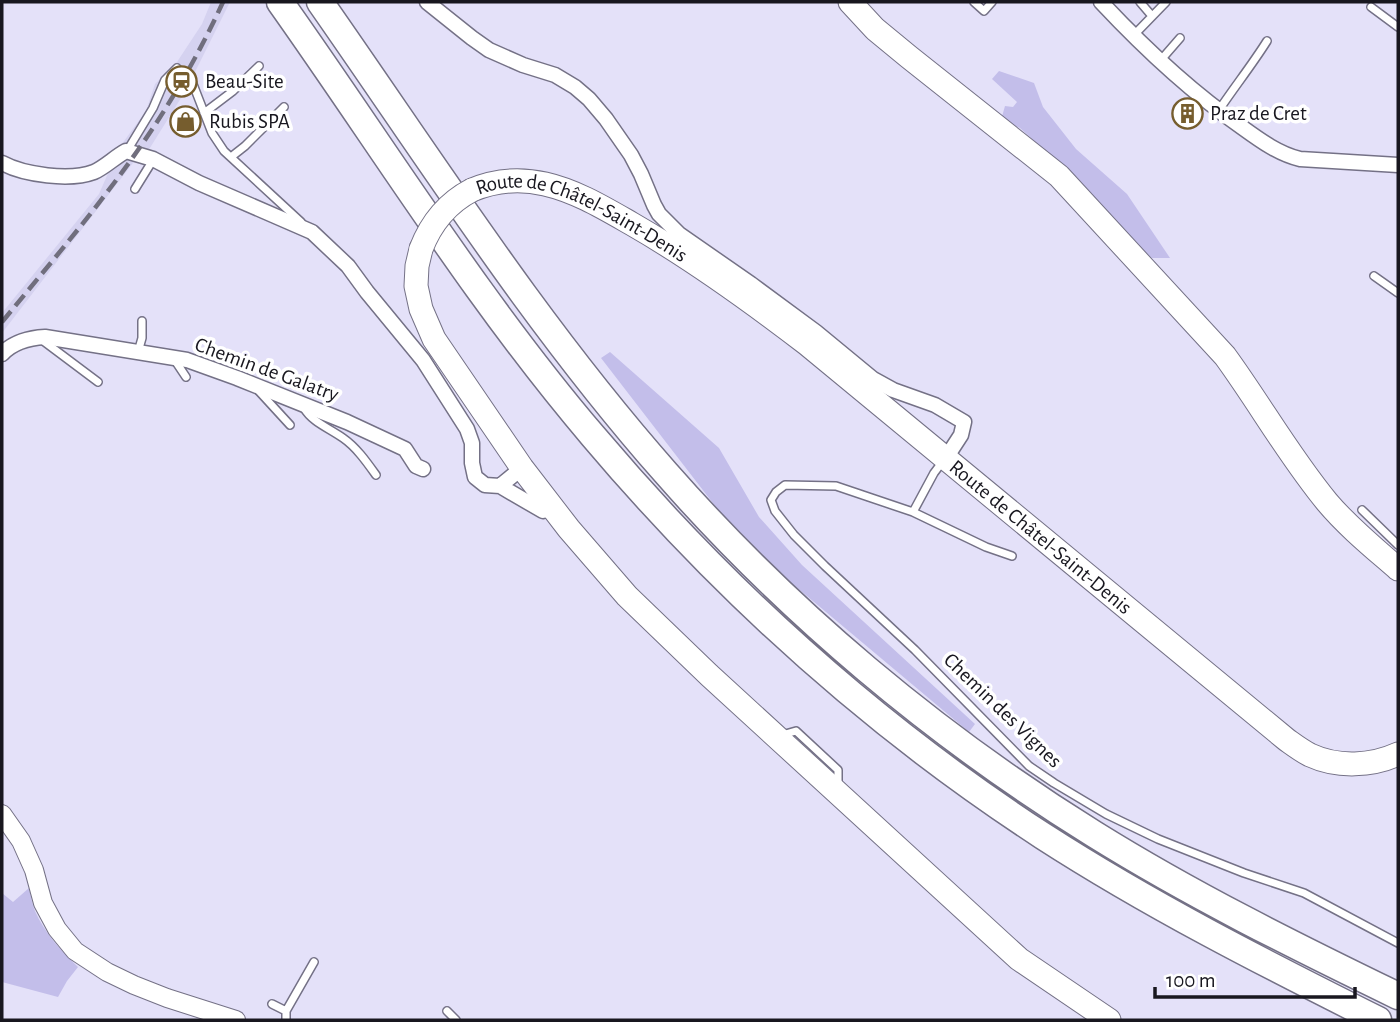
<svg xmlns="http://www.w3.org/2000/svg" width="1400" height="1022" viewBox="0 0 1400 1022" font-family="'Alegreya Sans',sans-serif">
	<rect width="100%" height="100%" fill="#e4e1f9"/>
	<path fill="#d5d2f0" d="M 211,2 L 230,2 L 186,90 L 148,151 L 136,159 L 2,333 L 2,313 L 99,194 L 119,148 L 146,111 L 155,84 L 177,62 L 202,24 Z"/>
	<path fill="#c3beea" d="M 999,71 L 1034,83 L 1043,107 L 1076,149 L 1127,194 L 1170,258 L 1152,258 L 1140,252 L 1115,227 L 1084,186 L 1020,128 L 1001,120 L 1005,106 L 1013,107 L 1017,102 L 992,79 Z
		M 610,352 L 719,448 L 759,517 L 802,565 L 975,724 L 969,732 L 789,581 L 719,511 L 601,358 Z
		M 29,888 C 31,896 32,904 35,911 C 44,932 61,951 78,967 L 67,981 L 58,997 L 2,982 L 2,893 L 13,902 Z"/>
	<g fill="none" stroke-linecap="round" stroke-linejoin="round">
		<defs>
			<path id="service" d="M 974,2 L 984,11 L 992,2
				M 1140,2 L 1152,16
				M 1371,7 L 1398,27
				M 1133,36 L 1166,2
				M 1160,61 L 1180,38
				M 191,79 L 212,133 L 224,151 L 301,222
				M 1219,110 C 1235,86 1252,65 1267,41
				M 204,113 L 233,91 L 259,66
				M 127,151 L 153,108 L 165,80 L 177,68
				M 231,157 L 245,146 L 284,107
				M 135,189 L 153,160
				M 1374,276 L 1398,293
				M 42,340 L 98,382
				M 138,352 L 142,338 L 142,321
				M 174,359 L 186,377
				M 257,389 L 290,425
				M 304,408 C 312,422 329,428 343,438 C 356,447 366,461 376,475
				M 943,461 L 934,473 L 913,512 L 836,486 L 785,485 L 776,492 L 771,500 L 775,511 L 794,535 L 825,566 L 915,650 L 1029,766 L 1054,783 L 1106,814 L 1158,839 L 1244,873 L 1304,893 L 1398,943
				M 1362,510 L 1398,545
				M 913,512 L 986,547 L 1012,556
				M 782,735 L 796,731 L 838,770 L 838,784
				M 272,1004 L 286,1011
				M 447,1011 L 456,1020
				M 286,1020 L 286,1011 L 314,962"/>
			<path id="minor" d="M 427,2 L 472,38 L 489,50 L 523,65 L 555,75 L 575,87 L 589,99 L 606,119 L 631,155 L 641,174 L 654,205 L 659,214 L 679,234 L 751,284 L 816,332 L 873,379 L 893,390 L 935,405 L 964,422 L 961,435 L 946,458
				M 1101,2 C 1145,49 1191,92 1243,128 C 1261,141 1279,154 1300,159 L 1398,165
				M 2,163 C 24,175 70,181 94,172 C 105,167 115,157 126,151 L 153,159 L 199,183 L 312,232 L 348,266 L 367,292 L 423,360 L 467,429 L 472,443 L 472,463 L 475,477 L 485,485 L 500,486 L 522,468
				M 2,354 C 13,342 28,338 45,337 L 187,360 L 237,378 L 347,422 L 405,449 L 416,466 L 423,469
				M 500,486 L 543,511 L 553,509"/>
			<path id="tertiary" d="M 2,814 L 21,841 L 34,870 L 43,903 L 57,929 L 75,951 L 107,972 L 134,985 L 167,998 L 236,1020"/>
			<g id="primary">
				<path d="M 850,2 L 875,29 L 909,57 L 1059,176 L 1225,356 C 1260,404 1289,456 1327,502 C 1348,527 1374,548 1398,569"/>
				<path id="s1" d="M 472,190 C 496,180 519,178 545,184 C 576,191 604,208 632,224 C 693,259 751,301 807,344 L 1287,740 C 1294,745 1302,751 1310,755 C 1338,768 1372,766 1398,754"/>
				<path d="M 421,249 L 417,266 L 416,286 L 421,309 L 434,339 L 522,468 L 569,529 L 627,596 L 709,675 L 1019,959 L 1109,1020"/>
			</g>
			<path id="motorway" d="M 280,2 C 383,147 477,300 593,436 C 723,590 874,726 1043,836 C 1150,905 1264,963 1378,1020
				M 320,2 C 432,162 536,326 666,473 C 789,613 936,736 1094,834 C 1192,895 1295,946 1398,996"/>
		</defs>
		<use href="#service" stroke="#747186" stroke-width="10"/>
		<use href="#minor" stroke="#747186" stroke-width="17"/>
		<use href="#tertiary" stroke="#747186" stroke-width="20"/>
		<use href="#primary" stroke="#747186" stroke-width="25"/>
		<use href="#motorway" stroke="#747186" stroke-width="29"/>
		<use href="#service" stroke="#fff" stroke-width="7"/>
		<use href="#minor" stroke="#fff" stroke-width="14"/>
		<use href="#tertiary" stroke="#fff" stroke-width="18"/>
		<use href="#primary" stroke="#fff" stroke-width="23"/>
		<use href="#motorway" stroke="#fff" stroke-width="26"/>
		<path stroke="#706e7d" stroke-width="4.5" stroke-dasharray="14 7" stroke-linecap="butt" d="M 2,322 C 48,266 96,210 138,150 C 171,103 199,54 223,2"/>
		<defs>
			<path id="primary-bridge" d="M 421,249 C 431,223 447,203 472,190"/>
		</defs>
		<use href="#primary-bridge" stroke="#747186" stroke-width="25" stroke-linecap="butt"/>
		<use href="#primary-bridge" stroke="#fff" stroke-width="23"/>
	</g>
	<defs>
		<symbol id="station-ring" viewBox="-11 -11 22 22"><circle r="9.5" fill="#fff" stroke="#765d2e" stroke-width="1.5"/><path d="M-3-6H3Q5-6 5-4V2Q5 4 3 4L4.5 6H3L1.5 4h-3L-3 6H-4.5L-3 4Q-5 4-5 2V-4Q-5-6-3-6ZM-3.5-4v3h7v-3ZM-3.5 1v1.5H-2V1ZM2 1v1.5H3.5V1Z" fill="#765d2e"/></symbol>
		<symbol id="building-ring" viewBox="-11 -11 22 22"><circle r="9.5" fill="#fff" stroke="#765d2e" stroke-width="1.5"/><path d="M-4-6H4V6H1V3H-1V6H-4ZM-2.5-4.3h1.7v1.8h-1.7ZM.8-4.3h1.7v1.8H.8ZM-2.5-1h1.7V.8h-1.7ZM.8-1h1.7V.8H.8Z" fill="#765d2e"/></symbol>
		<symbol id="shop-ring" viewBox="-11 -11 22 22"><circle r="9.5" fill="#fff" stroke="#765d2e" stroke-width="1.5"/><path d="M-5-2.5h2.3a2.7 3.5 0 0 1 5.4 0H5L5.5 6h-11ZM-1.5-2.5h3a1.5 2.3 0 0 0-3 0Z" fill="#765d2e"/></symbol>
	</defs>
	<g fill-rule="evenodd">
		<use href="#station-ring" x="164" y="64" width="35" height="35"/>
		<use href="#building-ring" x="1170" y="96" width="35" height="35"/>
		<use href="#shop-ring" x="168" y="104" width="35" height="35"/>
	</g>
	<g text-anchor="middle" stroke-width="7" stroke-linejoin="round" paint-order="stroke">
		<g font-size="21" fill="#18171f" stroke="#fff" text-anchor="start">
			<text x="205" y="88">Beau-Site</text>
			<text x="1210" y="120">Praz de Cret</text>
			<text x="209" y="128">Rubis SPA</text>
		</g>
		<g font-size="21" fill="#18171f" stroke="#fff">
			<text dy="7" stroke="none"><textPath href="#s1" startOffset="119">Route de Châtel-Saint-Denis</textPath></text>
			<text transform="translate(267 369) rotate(20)" y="7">Chemin de Galatry</text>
			<text dy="7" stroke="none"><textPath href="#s1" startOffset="686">Route de Châtel-Saint-Denis</textPath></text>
			<text transform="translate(1003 710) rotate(44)" y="7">Chemin des Vignes</text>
		</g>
	</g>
	<rect width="1400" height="1022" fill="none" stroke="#18171f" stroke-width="7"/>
	<path d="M1155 987v10h200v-10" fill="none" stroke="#18171f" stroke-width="3.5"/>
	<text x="1166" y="987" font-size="21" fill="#18171f" stroke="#ffffff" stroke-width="5" paint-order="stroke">100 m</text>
</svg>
